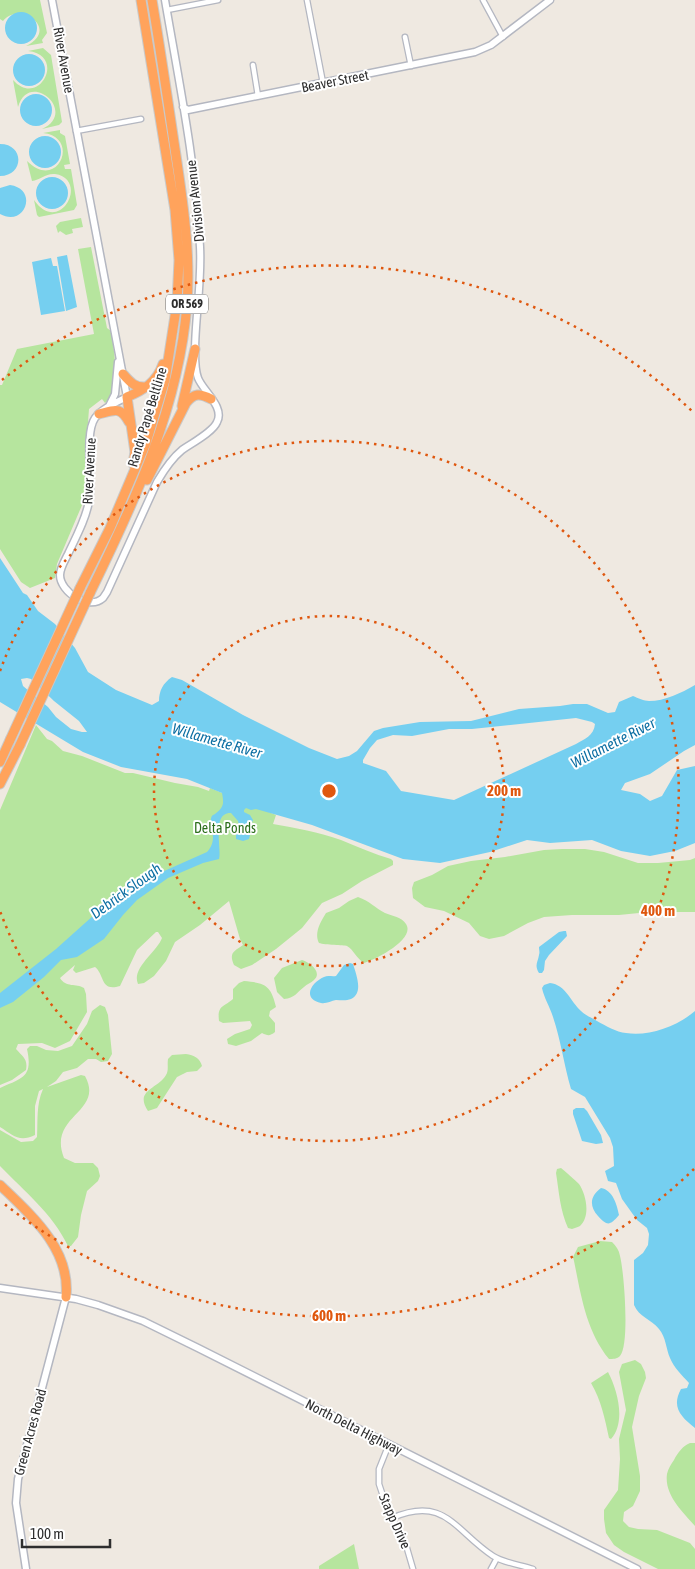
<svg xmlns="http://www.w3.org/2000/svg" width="695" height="1569" viewBox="0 0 695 1569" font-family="'Asap Condensed',sans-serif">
	<rect width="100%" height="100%" fill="#efe9e1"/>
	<path fill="#b6e59e" d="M 0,0 L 40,0 L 47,33 L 42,40 L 43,43 L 26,46 C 61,29 19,0 3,21 L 0,19 Z
		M 43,48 L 51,55 L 62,122 L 59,125 L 42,129 C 79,112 29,69 18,107 L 13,80 C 39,109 67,55 28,51 Z
		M 60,130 L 60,133 L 65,136 L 70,164 L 64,165 L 65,169 L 71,169 L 77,205 L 74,210 L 39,217 L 37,215 L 34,200 C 60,237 90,179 55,174 C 46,173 40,180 32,181 L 27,161 C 58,192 81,137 43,133 Z
		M 81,218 L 83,227 L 72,229 L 73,233 L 66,235 L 60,231 L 58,233 L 56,226 L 60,222 Z
		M 91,247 L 107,328 L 111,331 C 114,346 119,384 111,397 C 110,399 107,401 105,403 L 102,399 L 89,409 L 85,462 L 87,476 L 85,498 L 57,564 L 55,578 L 30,588 L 21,582 L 0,549 L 0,385 L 2,385 L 17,349 L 94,334 L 78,249 Z
		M 36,725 L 47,739 L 52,741 L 63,751 L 82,756 L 125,773 L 133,773 L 175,783 L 198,787 L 209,791 L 210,788 L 276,815 L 273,824 C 295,828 319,832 341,840 C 358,847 374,854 391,859 L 393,861 L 393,865 L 362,881 L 342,894 L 322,903 L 302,928 L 276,949 L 252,965 L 241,969 L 234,965 C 229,953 233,952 243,945 L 240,939 L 229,901 L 200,925 L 175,942 L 166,961 L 154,976 L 144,983 L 138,984 C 131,968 157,952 162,938 L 158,932 L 156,932 L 137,950 L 120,986 C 100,992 105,975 95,967 L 76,973 L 73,970 L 75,965 L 60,978 C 66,988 76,983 84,988 L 86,994 L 87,1012 L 70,1041 L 55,1048 L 42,1043 L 18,1044 L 16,1049 C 23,1057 28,1059 26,1070 L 12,1080 L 0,1085 L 0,810 Z
		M 562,849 L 585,849 L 604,852 L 638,863 L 658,863 L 690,860 L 695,858 L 695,912 L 649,912 L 619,915 L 572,915 L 544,917 L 528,923 L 504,936 L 489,939 L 480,936 L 469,923 L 444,911 L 425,907 L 413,898 L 412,888 L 414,882 L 432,875 L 448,866 L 471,861 L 505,857 L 544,850 Z
		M 358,897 C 370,901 375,908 385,913 C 392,916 402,917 406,924 C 416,939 375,960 364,963 C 357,959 353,949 347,946 C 344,945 325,945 319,943 C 314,933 320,923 326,913 L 339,908 L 349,901 Z
		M 302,960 C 309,962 323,972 314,980 C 311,983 307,984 304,987 C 296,993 295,998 284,999 L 277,992 L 274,978 L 282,968 Z
		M 244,981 C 265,983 271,985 276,1007 L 270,1011 L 269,1016 L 275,1023 L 275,1032 C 270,1036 268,1036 262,1033 L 251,1041 L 236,1046 L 228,1044 L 227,1039 L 235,1034 L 250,1029 L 252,1025 L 250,1021 L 223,1023 L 219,1021 C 217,1005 224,1007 233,999 L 233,989 L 239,983 Z
		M 100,1005 L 105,1007 L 108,1015 L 112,1054 L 108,1061 L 101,1062 L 96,1059 L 88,1059 L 77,1068 L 63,1072 L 56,1081 L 47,1087 L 81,1075 L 85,1076 C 105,1113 47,1115 64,1158 L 75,1163 L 93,1163 L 98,1168 L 100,1176 L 98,1181 L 87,1191 L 81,1215 L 78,1237 L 71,1246 L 68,1246 C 52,1213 25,1192 0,1166 L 0,1130 L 21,1142 L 33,1141 L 37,1137 C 38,1120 36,1105 43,1089 L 39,1091 L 35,1106 L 35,1135 C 19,1143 13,1135 0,1127 L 0,1088 C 23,1078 33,1077 27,1049 L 30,1046 L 37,1046 L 46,1050 L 58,1051 L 72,1046 L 87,1024 L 92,1011 Z
		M 186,1054 C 194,1055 200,1058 202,1066 L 197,1071 L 187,1072 L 177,1077 L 157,1108 L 148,1111 C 134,1090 158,1089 166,1075 C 169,1070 167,1065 168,1059 L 172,1055 Z
		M 561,1168 C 564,1170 576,1181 579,1184 C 586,1194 591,1216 580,1226 C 578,1227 575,1228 572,1229 L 568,1228 C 560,1210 559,1192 556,1173 L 557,1169 Z
		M 600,1241 L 612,1242 C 616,1246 619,1250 620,1256 C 624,1271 630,1345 620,1356 C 617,1359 613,1359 609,1359 C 586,1331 581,1295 574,1261 L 573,1257 L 578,1247 Z
		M 635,1360 L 641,1364 L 645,1372 L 646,1378 L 639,1396 L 632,1427 L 640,1476 L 640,1491 L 633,1506 L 624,1512 L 623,1521 L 629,1527 L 638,1529 L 657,1530 L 690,1543 L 695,1549 L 695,1569 L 658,1569 L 624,1552 L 614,1545 L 606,1533 L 604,1519 L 604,1510 L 618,1490 L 620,1459 L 619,1439 L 626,1410 L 619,1372 L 622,1364 Z
		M 608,1372 C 618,1391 626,1422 611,1439 L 609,1438 C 605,1419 601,1400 591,1383 Z
		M 690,1443 L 695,1443 L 695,1526 C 683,1512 664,1495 667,1474 C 668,1469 671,1464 674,1460 C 678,1452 683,1446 690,1443 Z
		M 354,1544 L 359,1569 L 319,1569 L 319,1566 Z"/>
	<path fill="#75cff0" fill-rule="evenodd" d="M5 28a16 16 0 1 1 32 0a16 16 0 1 1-32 0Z
		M13 70a16 16 0 1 1 32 0a16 16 0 1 1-32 0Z
		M20 110a16 16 0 1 1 32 0a16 16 0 1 1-32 0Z
		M29 152a16 16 0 1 1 32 0a16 16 0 1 1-32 0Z
		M 0,144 C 25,144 24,176 0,176 Z
		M36 193a16 16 0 1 1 32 0a16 16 0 1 1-32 0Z
		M 10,185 C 39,189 25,228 0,214 L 0,188 Z
		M 67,255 L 77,307 L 66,311 L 57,257 Z
		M 51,258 L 53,266 L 57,266 L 65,311 L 41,315 L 32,262 Z
		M 0,558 L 23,593 L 27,595 L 38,611 L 55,624 L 75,648 L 88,672 L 116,690 L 152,705 L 159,701 C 159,691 163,683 172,677 L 182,680 L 243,715 L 309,748 L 337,759 L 349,756 L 357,751 L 374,731 L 383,728 L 420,722 L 471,721 L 519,709 L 560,706 L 573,704 L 587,704 L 608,713 L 615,712 L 619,702 L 633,696 C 638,698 644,701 649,701 C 665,701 681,693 695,685 L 695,745 L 684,751 L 650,774 L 625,783 L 621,790 L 640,794 L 650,801 L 662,796 L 677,770 L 695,766 L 695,843 L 675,851 L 650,856 L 621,851 L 592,840 L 550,843 L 527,840 L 490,852 L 440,863 L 403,859 L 312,825 L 256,809 L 251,810 L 246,808 L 244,810 L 244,812 L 250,815 L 253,820 L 251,825 L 249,827 L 250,835 L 249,839 L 243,841 L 236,839 L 236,835 L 240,830 L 238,821 L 231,813 C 211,812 222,849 219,859 L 203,863 L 168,878 L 137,900 L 123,915 L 104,939 L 77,957 L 61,960 L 44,977 L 13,1002 L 0,1008 L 0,993 L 56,949 L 104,906 L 129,889 L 144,880 L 207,852 C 220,838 207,824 212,816 C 212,815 214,815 215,814 C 224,807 224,804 222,793 L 187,779 L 121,767 L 83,752 L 0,702 ZM 27,678 L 31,679 L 54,701 L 79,721 L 87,732 L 82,732 L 71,729 L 56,717 L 48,707 L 23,686 L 21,679 ZM 576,718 L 592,722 L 595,724 C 594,736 584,739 576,744 L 454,800 L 401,791 L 386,771 L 363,763 L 363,760 L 370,748 L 377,740 L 393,735 L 412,736 L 449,729 L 472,729 Z
		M 564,931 L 566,931 L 567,936 L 549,955 L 545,961 L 544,970 L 542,973 L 539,973 C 534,965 538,962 539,955 C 540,952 539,950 539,947 L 559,932 Z
		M 350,963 L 353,964 C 356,974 364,993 351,999 C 346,1001 341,1000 336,1000 C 331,1001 326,1004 321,1003 C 301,998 312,982 324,977 C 328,975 332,977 336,976 L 344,965 Z
		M 550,983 C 566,985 570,1001 581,1011 C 585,1015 592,1018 597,1021 C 606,1026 616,1032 626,1033 C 648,1037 678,1026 695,1011 L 695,1428 C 681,1417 671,1407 681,1389 L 687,1388 L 689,1383 C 682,1375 674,1368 670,1358 C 666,1349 666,1337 659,1329 C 651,1319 639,1317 634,1305 L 634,1260 L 643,1253 L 648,1245 L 649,1234 L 647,1228 L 637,1220 L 622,1199 L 616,1183 L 608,1181 L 605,1171 L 614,1166 L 613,1147 L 610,1138 L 585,1097 L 571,1089 C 564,1065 561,1041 553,1017 C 550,1007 544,998 542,988 L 544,985 Z
		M 576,1108 L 584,1108 L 587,1111 L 601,1135 L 603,1143 L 596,1144 L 582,1141 L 573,1114 L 573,1110 Z
		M 601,1188 C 613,1190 617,1205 619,1215 C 610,1226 607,1226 598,1216 C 589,1206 590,1196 601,1188 Z"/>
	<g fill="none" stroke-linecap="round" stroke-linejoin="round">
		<defs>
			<path id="street" d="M 307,0 L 323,83
				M 483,0 L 503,37
				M 167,10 L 218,0
				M 405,37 L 411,66
				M 253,65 L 258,96
				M 76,131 L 141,119
				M 389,1444 L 379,1469 L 379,1484 L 387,1508 L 406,1545 L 413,1569
				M 392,1518 C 445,1495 455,1531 493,1556 C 504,1563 521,1565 533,1569
				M 491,1569 L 497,1558"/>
			<path id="secondary" d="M 52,0 L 127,397 C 117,402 102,408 95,418 C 84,434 93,480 89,501 C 86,519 76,537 68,554 C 65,560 60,568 60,575 C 60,592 89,611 103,598 C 103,598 107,592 107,592 L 157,482 C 164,470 171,459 182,450 C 192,443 213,432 217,422 C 225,407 203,391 198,378 C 195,370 195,361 195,352 C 195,317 202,283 200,247 C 196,164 179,82 165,0
				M 183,107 L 188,110 L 475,52 L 491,45 L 550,0
				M 109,406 L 115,394 L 118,362
				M 0,1288 L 76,1299 L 98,1305 L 143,1321 L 198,1348 L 637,1569
				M 26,1569 L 16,1503 L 18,1479 L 66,1297"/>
			<path id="highway" d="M 123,374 C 130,382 135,388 146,387
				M 182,406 L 195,349
				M 99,414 C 115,410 120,406 129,422
				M 133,464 L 135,452 L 127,397 C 144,390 157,382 163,364
				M 147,480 L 186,403 C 194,393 200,393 211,399
				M 80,588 L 110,528 L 146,443 L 165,380 L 177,303 L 179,260 L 175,210 L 141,0
				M 90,593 C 135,501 179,407 187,304 C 191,250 182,196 174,142 C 167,95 160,47 152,0
				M 0,762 L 10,740
				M 0,784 L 20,745
				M 0,1185 C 31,1215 71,1249 66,1297"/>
		</defs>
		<use href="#street" stroke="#b4b7c1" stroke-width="7"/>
		<use href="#secondary" stroke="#b4b7c1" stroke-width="9"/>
		<use href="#highway" stroke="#c9c9c9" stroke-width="11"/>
		<use href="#street" stroke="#fff" stroke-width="4.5"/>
		<use href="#secondary" stroke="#fff" stroke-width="6"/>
		<use href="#highway" stroke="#ffa35c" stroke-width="9"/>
		<defs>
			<path id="highway-bridge" d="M 10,740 L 80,588
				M 20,745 L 90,593"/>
		</defs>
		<use href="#highway-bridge" stroke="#c9c9c9" stroke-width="11" stroke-linecap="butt"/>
		<use href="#highway-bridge" stroke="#ffa35c" stroke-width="9"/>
	</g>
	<g fill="none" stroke="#df570e" stroke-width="2.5" stroke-dasharray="2.5 5">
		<circle cx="329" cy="791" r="175"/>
		<path d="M0 671A350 350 0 1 1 0 911"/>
		<path d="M694 1169A525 525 0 0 1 2 1202M2 380A525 525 0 0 1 694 413"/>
	</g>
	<g text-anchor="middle" stroke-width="4" stroke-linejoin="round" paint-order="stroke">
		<rect fill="#fff" stroke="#6d6d6d" stroke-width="1" x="166" y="294.5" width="42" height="19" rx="4"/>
		<g font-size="12" font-weight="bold" fill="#2e2e2e">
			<text x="187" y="308">OR 569</text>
		</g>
		<g font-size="14" fill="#2e2e2e" stroke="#fff">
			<text transform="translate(64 60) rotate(80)" y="5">River Avenue</text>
			<text transform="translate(335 81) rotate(-11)" y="5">Beaver Street</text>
			<text transform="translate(195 201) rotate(-96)" y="5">Division Avenue</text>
			<text transform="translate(147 417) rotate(-73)" y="5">Randy Papé Beltline</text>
			<text transform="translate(89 471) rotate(-87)" y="5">River Avenue</text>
			<text transform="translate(354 1427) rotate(27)" y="5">North Delta Highway</text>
			<text transform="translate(30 1432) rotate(-75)" y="5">Green Acres Road</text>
			<text transform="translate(395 1521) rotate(66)" y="5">Stapp Drive</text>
		</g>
		<g font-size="14" fill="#2c6e1b" stroke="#fff">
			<text x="225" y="833">Delta Ponds</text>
		</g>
		<g font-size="15" font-style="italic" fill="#0d6fa3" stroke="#fff">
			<text transform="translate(217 741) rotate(16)" y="5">Willamette River</text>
			<text transform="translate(613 743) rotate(-27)" y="5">Willamette River</text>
			<text transform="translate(126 891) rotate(-36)" y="5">Debrick Slough</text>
		</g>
	</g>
	<circle cx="329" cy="791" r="8" fill="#df570e" stroke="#fff" stroke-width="2.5"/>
	<g font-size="15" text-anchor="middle" font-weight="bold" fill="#df570e" stroke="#fff" stroke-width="4" stroke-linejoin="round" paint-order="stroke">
		<text x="504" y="796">200 m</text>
		<text x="658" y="916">400 m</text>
		<text x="329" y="1321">600 m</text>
	</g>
	<path d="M22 1539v8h88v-8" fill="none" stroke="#2e2e2e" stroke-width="2.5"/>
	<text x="30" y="1539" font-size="15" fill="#2e2e2e" stroke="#ffffff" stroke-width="4" paint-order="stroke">100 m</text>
</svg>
